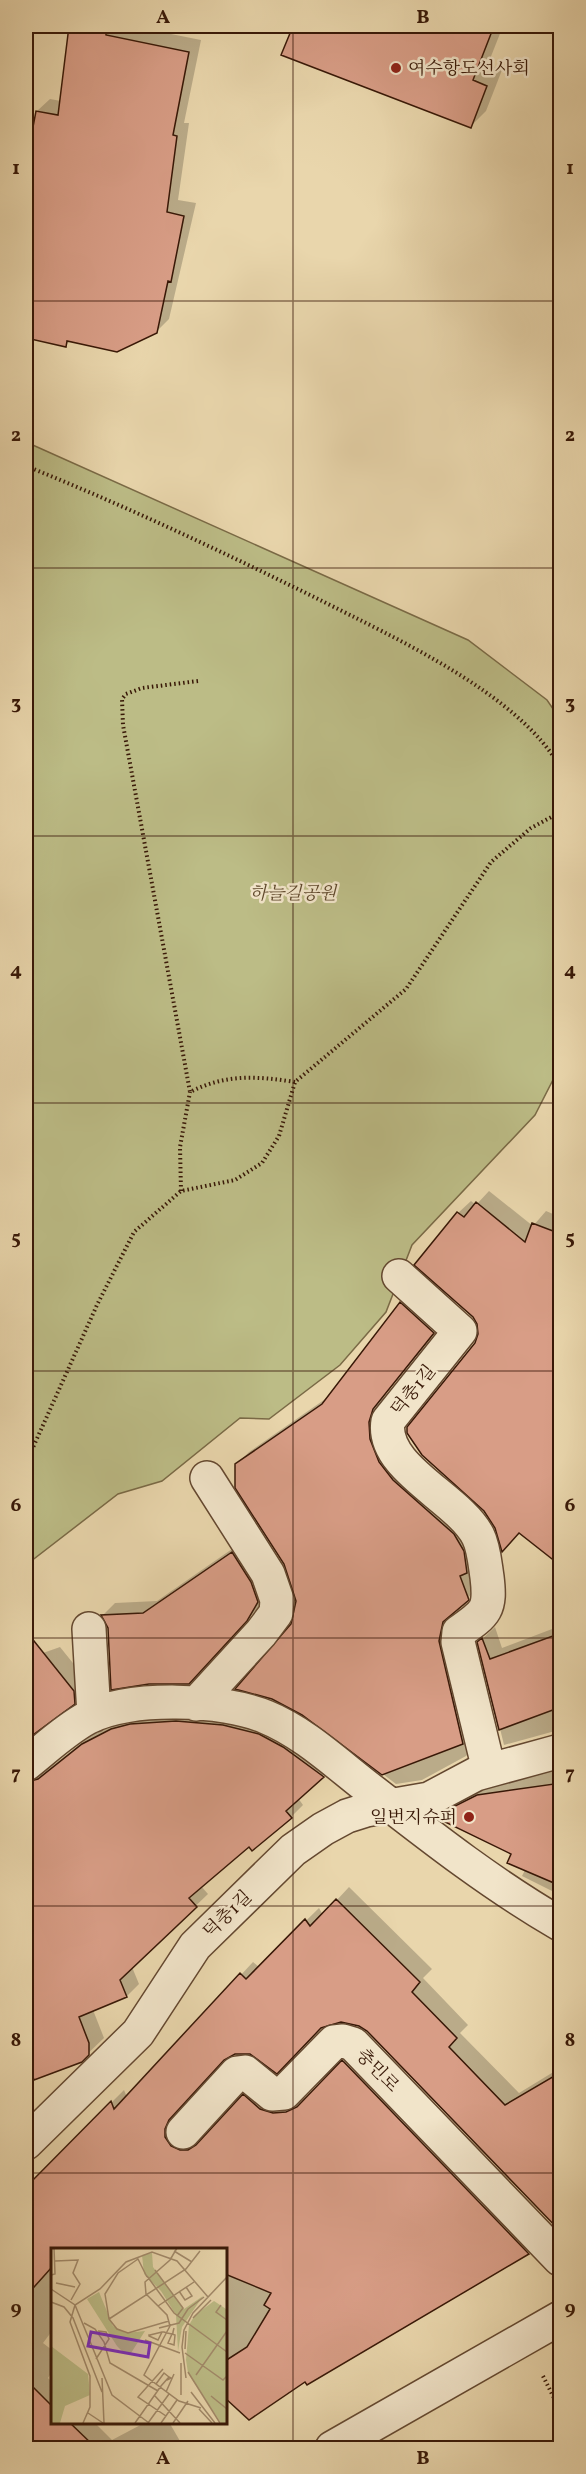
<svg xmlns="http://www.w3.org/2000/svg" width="586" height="2474" viewBox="0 0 586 2474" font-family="Vollkorn,'Noto Serif KR',serif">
	<rect width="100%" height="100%" fill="#e9d6ac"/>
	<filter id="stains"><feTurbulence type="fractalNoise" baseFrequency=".00333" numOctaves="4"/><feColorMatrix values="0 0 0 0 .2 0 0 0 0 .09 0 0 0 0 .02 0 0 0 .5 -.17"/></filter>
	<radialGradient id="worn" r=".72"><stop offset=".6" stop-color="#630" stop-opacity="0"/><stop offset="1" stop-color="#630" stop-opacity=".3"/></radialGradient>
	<path fill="#bcbc86" stroke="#7a6a46" stroke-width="1.5" d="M 26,442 L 468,640 L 547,700 L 560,719 L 560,1066 L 535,1115 L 412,1245 L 386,1312 L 340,1365 L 269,1419 L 240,1418 L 162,1481 L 118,1494 L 26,1565 Z"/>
	<path fill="#0003" d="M 72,26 L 131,26 L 201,40 L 184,123 L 189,123 L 178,200 L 196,203 L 169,319 L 156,332 L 70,341 L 66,345 L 26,337 L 26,173 L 37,111 L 50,99 L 61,101 Z
		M 294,26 L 503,26 L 488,64 L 502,70 L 486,111 L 470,127 L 283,54 Z
		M 489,1191 L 533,1226 L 546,1211 L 560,1217 L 560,1330 L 520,1532 L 503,1550 L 496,1528 L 485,1510 L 413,1443 L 409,1428 L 476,1343 L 480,1334 L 458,1213 L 471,1201 L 476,1205 Z
		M 413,1291 L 446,1320 L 385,1395 L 381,1408 L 466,1522 L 480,1586 L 455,1610 L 451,1627 L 478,1744 L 466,1756 L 422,1780 L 396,1784 L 303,1713 L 292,1625 L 297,1601 L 285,1564 L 236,1465 L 249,1452 L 331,1395 L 359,1361 L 356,1359 Z
		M 245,1540 L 270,1589 L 259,1607 L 201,1669 L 109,1627 L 103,1615 L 115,1603 L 157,1601 Z
		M 560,1626 L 560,1732 L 555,1731 L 504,1745 L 479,1642 L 495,1627 L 502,1648 Z
		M 60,1647 L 85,1678 L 86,1690 L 26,1740 L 26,1659 Z
		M 236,1713 L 335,1764 L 298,1798 L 303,1805 L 291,1817 L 252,1849 L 249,1845 L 201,1886 L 208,1894 L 132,1967 L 139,1984 L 127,1996 L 93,2010 L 104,2038 L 81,2060 L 26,2081 L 26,1765 L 41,1771 L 51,1767 L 95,1732 L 124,1717 Z
		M 560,1764 L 560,1900 L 560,1895 L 522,1876 L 525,1870 L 513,1853 L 443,1814 L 454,1803 L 496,1780 Z
		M 349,1887 L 432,1969 L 423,1978 L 468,2025 L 460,2033 L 519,2093 L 560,2068 L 560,2230 L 367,2030 L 359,2025 L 341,2021 L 250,2052 L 234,2053 L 224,2058 L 181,2105 L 177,2115 L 193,2138 L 208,2134 L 256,2083 L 299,2100 L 311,2095 L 356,2049 L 540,2240 L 528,2252 L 306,2379 L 225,2396 L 225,2249 L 52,2249 L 52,2331 L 43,2343 L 52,2350 L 52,2372 L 48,2378 L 52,2382 L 52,2422 L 94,2422 L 112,2440 L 146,2422 L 169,2422 L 184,2448 L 26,2448 L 26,2177 L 27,2175 L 28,2186 L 124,2090 L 127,2097 L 253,1962 L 259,1967 L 319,1908 L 323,1915 Z"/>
	<path fill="#d89d86" stroke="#381807" stroke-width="1.5" d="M 69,26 L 106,31 L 106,35 L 189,52 L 173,135 L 177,136 L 167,212 L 184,216 L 171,282 L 168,281 L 157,333 L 117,352 L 67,341 L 66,347 L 26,338 L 26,164 L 36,111 L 58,115 Z
		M 293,26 L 494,26 L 473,80 L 487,86 L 471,128 L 281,55 Z
		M 476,1202 L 525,1242 L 532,1223 L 561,1234 L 561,1566 L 519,1533 L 502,1552 L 495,1528 L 484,1511 L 422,1455 L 407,1433 L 407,1427 L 475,1343 L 478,1334 L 477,1324 L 473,1317 L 414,1265 L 457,1212 L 464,1217 Z
		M 400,1302 L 434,1333 L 373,1409 L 369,1422 L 370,1439 L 379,1462 L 393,1480 L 454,1534 L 464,1551 L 467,1573 L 460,1576 L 469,1600 L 443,1622 L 439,1641 L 463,1744 L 382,1775 L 302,1715 L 272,1699 L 235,1689 L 291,1624 L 296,1601 L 284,1564 L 235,1488 L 235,1464 L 322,1404 Z
		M 232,1552 L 251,1582 L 258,1602 L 247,1621 L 189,1684 L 149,1684 L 111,1690 L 108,1628 L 101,1615 L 143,1613 Z
		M 26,1631 L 74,1691 L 75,1704 L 26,1740 Z
		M 561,1633 L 561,1707 L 499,1730 L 477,1642 L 482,1638 L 490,1659 Z
		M 176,1721 L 223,1725 L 259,1734 L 283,1747 L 324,1777 L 286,1811 L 292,1818 L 252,1851 L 249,1847 L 189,1898 L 197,1907 L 120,1980 L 127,1997 L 79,2017 L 89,2043 L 89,2055 L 82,2062 L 34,2080 L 26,2057 L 26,1782 L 38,1779 L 82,1744 L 111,1729 L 130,1724 Z
		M 561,1783 L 561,1886 L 507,1863 L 511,1854 L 445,1822 L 451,1808 L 477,1795 Z
		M 336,1899 L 420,1982 L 412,1992 L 457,2038 L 449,2047 L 505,2105 L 561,2072 L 561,2232 L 367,2031 L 359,2026 L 341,2022 L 321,2028 L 277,2074 L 250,2054 L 235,2054 L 224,2060 L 169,2120 L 165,2129 L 165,2137 L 171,2146 L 180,2150 L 188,2150 L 196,2145 L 243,2094 L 260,2109 L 273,2113 L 286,2112 L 297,2107 L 342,2060 L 529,2254 L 307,2385 L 305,2382 L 249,2420 L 225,2398 L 225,2361 L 247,2347 L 270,2309 L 264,2305 L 271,2293 L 225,2274 L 225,2249 L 52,2249 L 52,2267 L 26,2296 L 26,2187 L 111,2101 L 114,2109 L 240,1973 L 246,1979 L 305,1919 L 310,1926 Z
		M 26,2380 L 52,2406 L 52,2421 L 68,2421 L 96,2448 L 38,2448 L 26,2436 Z"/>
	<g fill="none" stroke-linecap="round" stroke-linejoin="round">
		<defs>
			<path id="minor" d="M 399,1276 L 460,1331 L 388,1421 C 380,1468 459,1498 478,1536 C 484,1548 485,1564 487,1577 C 491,1610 486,1613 459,1632 L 458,1642 L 489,1770
				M 89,1629 L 94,1715
				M 196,1704 L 261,1633 L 276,1613 L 277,1600 L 268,1574 L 207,1478
				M 26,1764 C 45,1749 65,1730 87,1718 C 129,1695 224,1699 266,1717 C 303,1732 336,1763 367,1787 C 430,1836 491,1884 560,1924
				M 183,2132 L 237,2073 L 245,2072 L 272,2094 L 284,2093 L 334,2042 L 343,2041 L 353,2044 L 560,2259
				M 26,2143 L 138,2033 L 195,1946 L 293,1850 L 323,1829 L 347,1816 L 366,1810 L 429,1799 L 476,1774 L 560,1751
				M 332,2448 L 560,2318"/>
		</defs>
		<use href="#minor" stroke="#644830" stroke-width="36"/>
		<path stroke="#381807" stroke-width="4" stroke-dasharray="1.5 3" stroke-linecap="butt" d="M 26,466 C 126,506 223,552 320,600 C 393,637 519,694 560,767
			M 198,681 L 142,688 L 126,694 L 122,699 L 123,725 L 190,1092 C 225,1074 257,1076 295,1082
			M 181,1191 L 180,1147 L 190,1092
			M 26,1463 L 97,1305 L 134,1232 L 181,1191 L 235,1180 L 262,1163 L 279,1136 L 295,1082 L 406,989 L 491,862 L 531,828 L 557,814 L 560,807
			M 543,2376 L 560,2410"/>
		<use href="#minor" stroke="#f1e4c9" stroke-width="33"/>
	</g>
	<path fill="none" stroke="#381807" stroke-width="1.5" stroke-opacity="0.55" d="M 293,26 L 293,2448M 26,301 L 560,301M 26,568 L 560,568M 26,836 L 560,836M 26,1103 L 560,1103M 26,1371 L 560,1371M 26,1638 L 560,1638M 26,1906 L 560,1906M 26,2173 L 560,2173"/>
	<g fill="#8f2418" stroke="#f1e4c9" stroke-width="2">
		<circle cx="396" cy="68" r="6"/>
		<circle cx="469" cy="1817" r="6"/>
	</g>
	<g text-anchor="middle" stroke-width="5" stroke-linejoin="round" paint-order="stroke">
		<g font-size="18" fill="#381807" stroke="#f1e4c9" text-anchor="start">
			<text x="408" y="74">여수항도선사회</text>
			<text x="457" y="1823" text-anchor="end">일번지슈퍼</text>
		</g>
		<g font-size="18" font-style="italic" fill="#60492d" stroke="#f1e4c9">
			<text x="293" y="899">하늘길공원</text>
		</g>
		<g font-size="18" fill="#381807" stroke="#f1e4c9">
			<text transform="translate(413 1390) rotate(-51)" y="6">덕충1길</text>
			<text transform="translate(227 1914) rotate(-44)" y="6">덕충1길</text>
			<text transform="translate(378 2070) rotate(46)" y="6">충민로</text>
		</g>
	</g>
	<g transform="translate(51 2248)">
		<rect width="176" height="176" fill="#e9d6ac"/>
		<path d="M 101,5 L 102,19 L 133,61 L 152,48 L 131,79 L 127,103 L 125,67 L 110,43 L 93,26 L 91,7 ZM 48,44 L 62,78 L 75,85 L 94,83 L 80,105 L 73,105 L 66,98 L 36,51 ZM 163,53 L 175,61 L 175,175 L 170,175 L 137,125 L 135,112 L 138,77 L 144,67 ZM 0,98 L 37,126 L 39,147 L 14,158 L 9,175 L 0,175 Z" fill="#bcbc86"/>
		<path fill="none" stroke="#a28a6a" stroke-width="1.5" d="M 126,0 L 119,12 L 94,34 L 95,46 L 116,67 L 119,78 L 93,127 L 128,153 L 150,160M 123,3 L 141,14M 4,13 L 27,12 L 22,25 L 29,36 L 20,52M 104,22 L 132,60 L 126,68M 0,27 L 4,26 L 3,0M 96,28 L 123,65 L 176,104M 96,29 L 87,11 L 67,25 L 54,46 L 58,71 L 66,81 L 77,85 L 118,73M 5,35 L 24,39M 0,41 L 24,57 L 61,147 L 98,175M 128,43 L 134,52 L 141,48 L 135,39M 0,54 L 13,59 L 22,70 L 51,144M 170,57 L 165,64 L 176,72M 107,58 L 143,34M 142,70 L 160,52M 58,71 L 135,21 L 149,3M 33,75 L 44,81 L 53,94 L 59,115 L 107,143M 108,80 L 128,75 L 137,61 L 153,49M 111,84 L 107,92 L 98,88 L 98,87 L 99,87 L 111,84 L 113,84 L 116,85 L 121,86 L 124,87 L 123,97 L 117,95 L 121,86 L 122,85 L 122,84 L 123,80M 94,92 L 129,105M 134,101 L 135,83M 134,105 L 172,132 L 176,128M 45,111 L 58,91 L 55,84 L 47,83M 112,121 L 87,149 L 115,168M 137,124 L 169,175M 145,127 L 176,83M 51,130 L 53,175M 135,130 L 131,99 L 133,82 L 142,65 L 176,29M 105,136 L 113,125 L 118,129M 115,144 L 123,126M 140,144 L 164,175M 130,147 L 130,115M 104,148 L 129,175M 160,148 L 176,161M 148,161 L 161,175M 37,165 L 52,175M 32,175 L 39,159 L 39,128 L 19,74 L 24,57 L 49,41 L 75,14 L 101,4 L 126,13 L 157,49M 84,175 L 110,138 L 118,129 L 120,130 L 116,132M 97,175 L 118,146M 110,175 L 126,152M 122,175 L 137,153"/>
		<path fill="#7b2cbf" fill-opacity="0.15" stroke="#7b2cbf" stroke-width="3" d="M 40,84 L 99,95 L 97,109 L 37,98 Z"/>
		<rect width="176" height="176" fill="none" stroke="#381807" stroke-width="3"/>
	</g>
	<rect width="586" height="2474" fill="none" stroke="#e9d6ac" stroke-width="66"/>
	<rect x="33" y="33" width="520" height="2408" fill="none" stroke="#381807" stroke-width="2"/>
	<g font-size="20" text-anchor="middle" font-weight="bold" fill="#381807">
		<text x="163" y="23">A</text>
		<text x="423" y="23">B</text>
		<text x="16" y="174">1</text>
		<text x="570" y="174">1</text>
		<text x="16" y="441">2</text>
		<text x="570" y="441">2</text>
		<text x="16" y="709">3</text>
		<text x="570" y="709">3</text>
		<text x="16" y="976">4</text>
		<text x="570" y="976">4</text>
		<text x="16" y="1244">5</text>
		<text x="570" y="1244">5</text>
		<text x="16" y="1511">6</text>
		<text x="570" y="1511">6</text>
		<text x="16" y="1779">7</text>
		<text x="570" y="1779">7</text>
		<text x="16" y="2046">8</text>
		<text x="570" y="2046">8</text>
		<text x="16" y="2314">9</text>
		<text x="570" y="2314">9</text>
		<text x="163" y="2464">A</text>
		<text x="423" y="2464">B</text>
	</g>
	<rect width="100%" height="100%" filter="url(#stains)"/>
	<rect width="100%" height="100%" fill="url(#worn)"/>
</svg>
